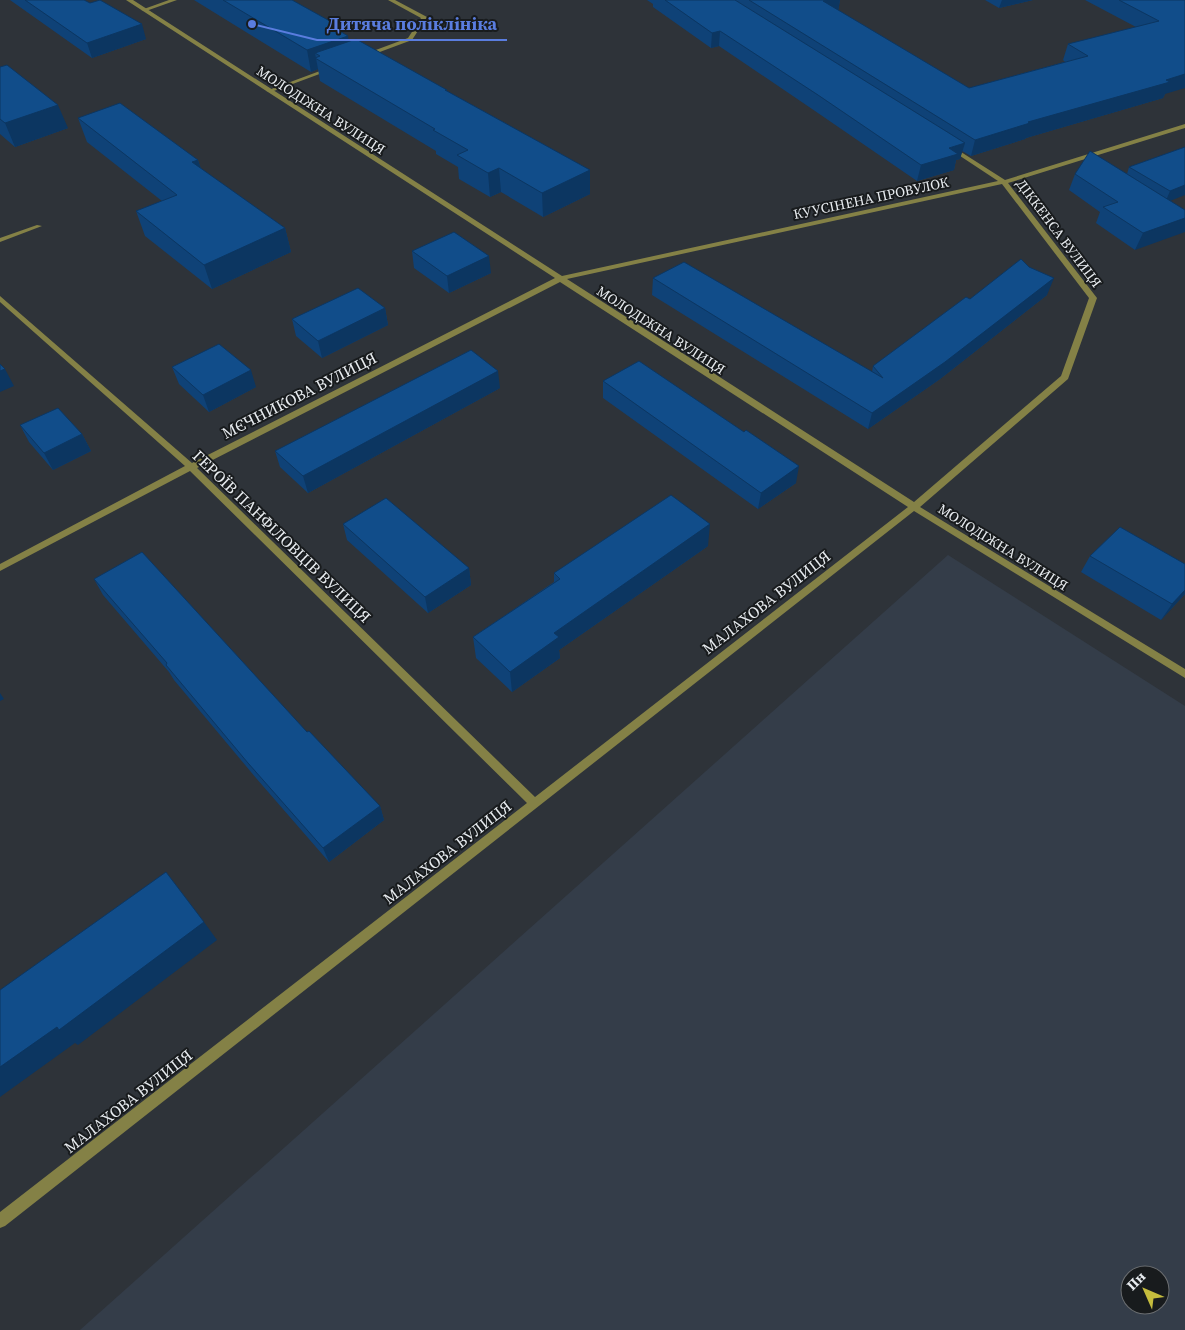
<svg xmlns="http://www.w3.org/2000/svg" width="1185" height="1330" viewBox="0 0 1185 1330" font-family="'Source Serif 4',serif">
	<rect width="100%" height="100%" fill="#2e3339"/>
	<path fill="#343d49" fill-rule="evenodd" d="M 948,555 L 1185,706 L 1185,1330 L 80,1330 ZM 1130,1275 L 1160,1275 L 1160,1305 L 1130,1305 Z"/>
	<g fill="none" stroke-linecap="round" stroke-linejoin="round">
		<path fill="#848146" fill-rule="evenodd" d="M 169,0 L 177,0 L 146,11 L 141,10 Z
			M 388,0 L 395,0 L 427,17 L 412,40 L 369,56 L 365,56 L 365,54 L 408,38 L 421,18 Z
			M 328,68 L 333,69 L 271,92 L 266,91 Z"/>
		<path fill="#848146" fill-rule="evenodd" d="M 126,0 L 133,0 L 562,276 L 998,181 L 948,148 L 947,147 L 950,145 L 1005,180 L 1185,124 L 1185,128 L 1008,183 L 1097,298 L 1068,379 L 920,507 L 1185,669 L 1185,678 L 914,511 L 5,1226 L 0,1228 L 0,1212 L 527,803 L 190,471 L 0,571 L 0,564 L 185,466 L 0,302 L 0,296 L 192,463 L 555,278 ZM 1002,184 L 1089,298 L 1061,376 L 914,502 L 567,279 ZM 560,282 L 908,507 L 535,797 L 197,468 Z
			M 37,225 L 42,226 L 0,242 L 0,238 Z"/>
	</g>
	<path fill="#0f4277" d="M 10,0 L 84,0 L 146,39 L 92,58 Z
		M 194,0 L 292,0 L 337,25 L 338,30 L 349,41 L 447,90 L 447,91 L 590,170 L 590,194 L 543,217 L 501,192 L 490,197 L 459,179 L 458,167 L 436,154 L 436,151 L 320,81 L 318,69 L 311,72 Z
		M 647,0 L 840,0 L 838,11 L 969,88 L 1065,62 L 1063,60 L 1068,44 L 1136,27 L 1085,0 L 1185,0 L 1165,94 L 1163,98 L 1026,138 L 1025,139 L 971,156 L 962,151 L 960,159 L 956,160 L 954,170 L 917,181 L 815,111 L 719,46 L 711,48 L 653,7 L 653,4 Z
		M 985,0 L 1033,0 L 999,8 Z
		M 0,67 L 68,128 L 15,147 L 0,134 Z
		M 78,118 L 198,160 L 201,169 L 285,228 L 291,252 L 212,289 L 145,236 L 136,211 L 162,201 L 87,142 Z
		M 1185,147 L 1170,201 L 1135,250 L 1096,223 L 1100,212 L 1069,190 L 1075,174 L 1127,174 L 1129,167 Z
		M 412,251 L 491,273 L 449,293 L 414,268 Z
		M 653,278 L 872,372 L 873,366 L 970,299 L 1047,295 L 940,379 L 868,429 L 652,295 Z
		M 385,308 L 388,325 L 322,358 L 296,336 L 292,319 Z
		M 172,367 L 256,387 L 209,412 L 179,384 Z
		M 603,381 L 796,483 L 758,509 L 603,398 Z
		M 500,388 L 308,493 L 280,467 L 275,451 Z
		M 20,425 L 82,434 L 91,451 L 53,470 L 29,442 Z
		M 343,524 L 469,568 L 471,585 L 428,613 L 347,540 Z
		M 708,546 L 559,650 L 560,658 L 512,692 L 476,658 L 473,637 L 554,582 L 554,573 Z
		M 1090,556 L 1185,594 L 1161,620 L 1081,572 Z
		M 94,579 L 307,732 L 380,806 L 384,820 L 329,862 L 256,778 L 174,680 L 169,672 L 103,595 Z"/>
	<path fill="#0c3661" d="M 828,0 L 840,0 L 838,12 L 823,1 Z
		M 1002,0 L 1033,0 L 999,8 Z
		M 142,24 L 146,39 L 92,58 L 87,43 Z
		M 337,25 L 339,39 L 348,36 L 351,57 L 320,56 L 315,53 L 318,69 L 311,72 L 307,50 L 333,27 Z
		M 720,31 L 719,46 L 711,48 L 712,33 Z
		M 1185,74 L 1185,88 L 1165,94 L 1163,98 L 1026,138 L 1025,139 L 971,156 L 975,140 L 1028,122 Z
		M 58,105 L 68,128 L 15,147 L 5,123 Z
		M 965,143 L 960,159 L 956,160 L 954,170 L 917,181 L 921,165 L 949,148 Z
		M 198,160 L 206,184 L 192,162 Z
		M 499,168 L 501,192 L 490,197 L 488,173 Z
		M 590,170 L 590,194 L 543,217 L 542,193 Z
		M 1185,185 L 1185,195 L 1165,203 L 1170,191 Z
		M 1185,218 L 1185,232 L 1135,250 L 1143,233 Z
		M 285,228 L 291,252 L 212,289 L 204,265 Z
		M 489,256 L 491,273 L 449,293 L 447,276 Z
		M 1054,278 L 1047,295 L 940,379 L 868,429 L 872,413 Z
		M 385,308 L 388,325 L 322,358 L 318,341 Z
		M 5,369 L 14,386 L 0,392 L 0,371 Z
		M 251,370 L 256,387 L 209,412 L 203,395 Z
		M 498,371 L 500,388 L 308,493 L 303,476 Z
		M 82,434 L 91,451 L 53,470 L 44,453 Z
		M 799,466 L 796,483 L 758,509 L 761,493 Z
		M 710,524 L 708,546 L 559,650 L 560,658 L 512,692 L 510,672 L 554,633 Z
		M 469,568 L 471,585 L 428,613 L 425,597 Z
		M 1185,590 L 1185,594 L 1161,620 L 1172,604 Z
		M 0,693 L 4,699 L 0,701 Z
		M 380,806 L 384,820 L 329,862 L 323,848 Z
		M 204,922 L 217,940 L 78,1045 L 75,1043 L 0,1097 L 0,1067 Z"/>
	<path fill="#114d8a" stroke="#0c3661" d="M 25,0 L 84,0 L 90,3 L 100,0 L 142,24 L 87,43 Z
		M 223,0 L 292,0 L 337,25 L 333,27 L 348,36 L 307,50 Z
		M 665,0 L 735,0 L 965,143 L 949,148 L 958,154 L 921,165 L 818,95 L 720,31 L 712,33 Z
		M 749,0 L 828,0 L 823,1 L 969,88 L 1088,56 L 1068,44 L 1159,21 L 1119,0 L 1185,0 L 1185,74 L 1166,80 L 1170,82 L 1028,122 L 1030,123 L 975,140 Z
		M 356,39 L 447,90 L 445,90 L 590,170 L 542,193 L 499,168 L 488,173 L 457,155 L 468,150 L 433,130 L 435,129 L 315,58 L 320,56 L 315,53 Z
		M 7,65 L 58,105 L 5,123 L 0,119 L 0,67 Z
		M 120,103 L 198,160 L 192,162 L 285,228 L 204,265 L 136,211 L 177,195 L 78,118 Z
		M 1185,147 L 1185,185 L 1170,191 L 1129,167 Z
		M 1090,151 L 1185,210 L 1185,218 L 1143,233 L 1103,207 L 1118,202 L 1075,174 Z
		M 454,232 L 489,256 L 447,276 L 412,251 Z
		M 1021,259 L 1029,267 L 1054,278 L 945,362 L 872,413 L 653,278 L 684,262 L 883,378 L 873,366 L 966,297 L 970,299 Z
		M 358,288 L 385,308 L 318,341 L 292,319 Z
		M 219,344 L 251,370 L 203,395 L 172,367 Z
		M 471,350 L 498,371 L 303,476 L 275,451 Z
		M 639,361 L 744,432 L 746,430 L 799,466 L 761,493 L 603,381 Z
		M 0,364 L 5,369 L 0,371 Z
		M 58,408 L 82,434 L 44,453 L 20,425 Z
		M 671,495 L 710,524 L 554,633 L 559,637 L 510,672 L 473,637 L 560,579 L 554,573 Z
		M 386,498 L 469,568 L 425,597 L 343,524 Z
		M 1120,527 L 1185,564 L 1185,590 L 1172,604 L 1090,556 Z
		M 142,552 L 307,732 L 309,731 L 380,806 L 323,848 L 248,763 L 166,665 L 167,663 L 94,579 Z
		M 166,872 L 204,922 L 59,1030 L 57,1027 L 0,1067 L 0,990 Z"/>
	<g text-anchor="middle" stroke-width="4" stroke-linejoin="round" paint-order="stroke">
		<g font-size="14" fill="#e7ebef" stroke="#181b1d">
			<text transform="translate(321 110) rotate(33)" y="5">МОЛОДІЖНА ВУЛИЦЯ</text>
			<text transform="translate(871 198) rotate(-12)" y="5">КУУСІНЕНА ПРОВУЛОК</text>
			<text transform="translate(1059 233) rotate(53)" y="5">ДІККЕНСА ВУЛИЦЯ</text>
			<text transform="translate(661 330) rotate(33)" y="5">МОЛОДІЖНА ВУЛИЦЯ</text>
			<text transform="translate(1003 547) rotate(32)" y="5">МОЛОДІЖНА ВУЛИЦЯ</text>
		</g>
		<g font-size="16" fill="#e7ebef" stroke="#181b1d">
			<text transform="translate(299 395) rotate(-27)" y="6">МЄЧНИКОВА ВУЛИЦЯ</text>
			<text transform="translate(282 536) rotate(44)" y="6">ГЕРОЇВ ПАНФІЛОВЦІВ ВУЛИЦЯ</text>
			<text transform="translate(766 602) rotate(-38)" y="6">МАЛАХОВА ВУЛИЦЯ</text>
			<text transform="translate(447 852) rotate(-38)" y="6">МАЛАХОВА ВУЛИЦЯ</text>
			<text transform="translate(128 1101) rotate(-38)" y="6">МАЛАХОВА ВУЛИЦЯ</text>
		</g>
	</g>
	<path fill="none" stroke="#5a7ddf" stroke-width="2" d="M252 24L317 40H507"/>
	<circle fill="#5a7ddf" stroke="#181b1d" stroke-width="2" cx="252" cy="24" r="5"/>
	<g font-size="18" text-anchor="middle" font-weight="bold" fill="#5a7ddf" stroke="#181b1d" stroke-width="4" stroke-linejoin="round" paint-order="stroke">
		<text x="412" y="30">Дитяча поліклініка</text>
	</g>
	<g transform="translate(1145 1290) rotate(315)"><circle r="24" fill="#181b1d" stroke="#6b6e71"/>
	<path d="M0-4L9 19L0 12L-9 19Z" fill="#c5bc3d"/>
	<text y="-8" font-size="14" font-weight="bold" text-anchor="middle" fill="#e7ebef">Пн</text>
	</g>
</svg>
